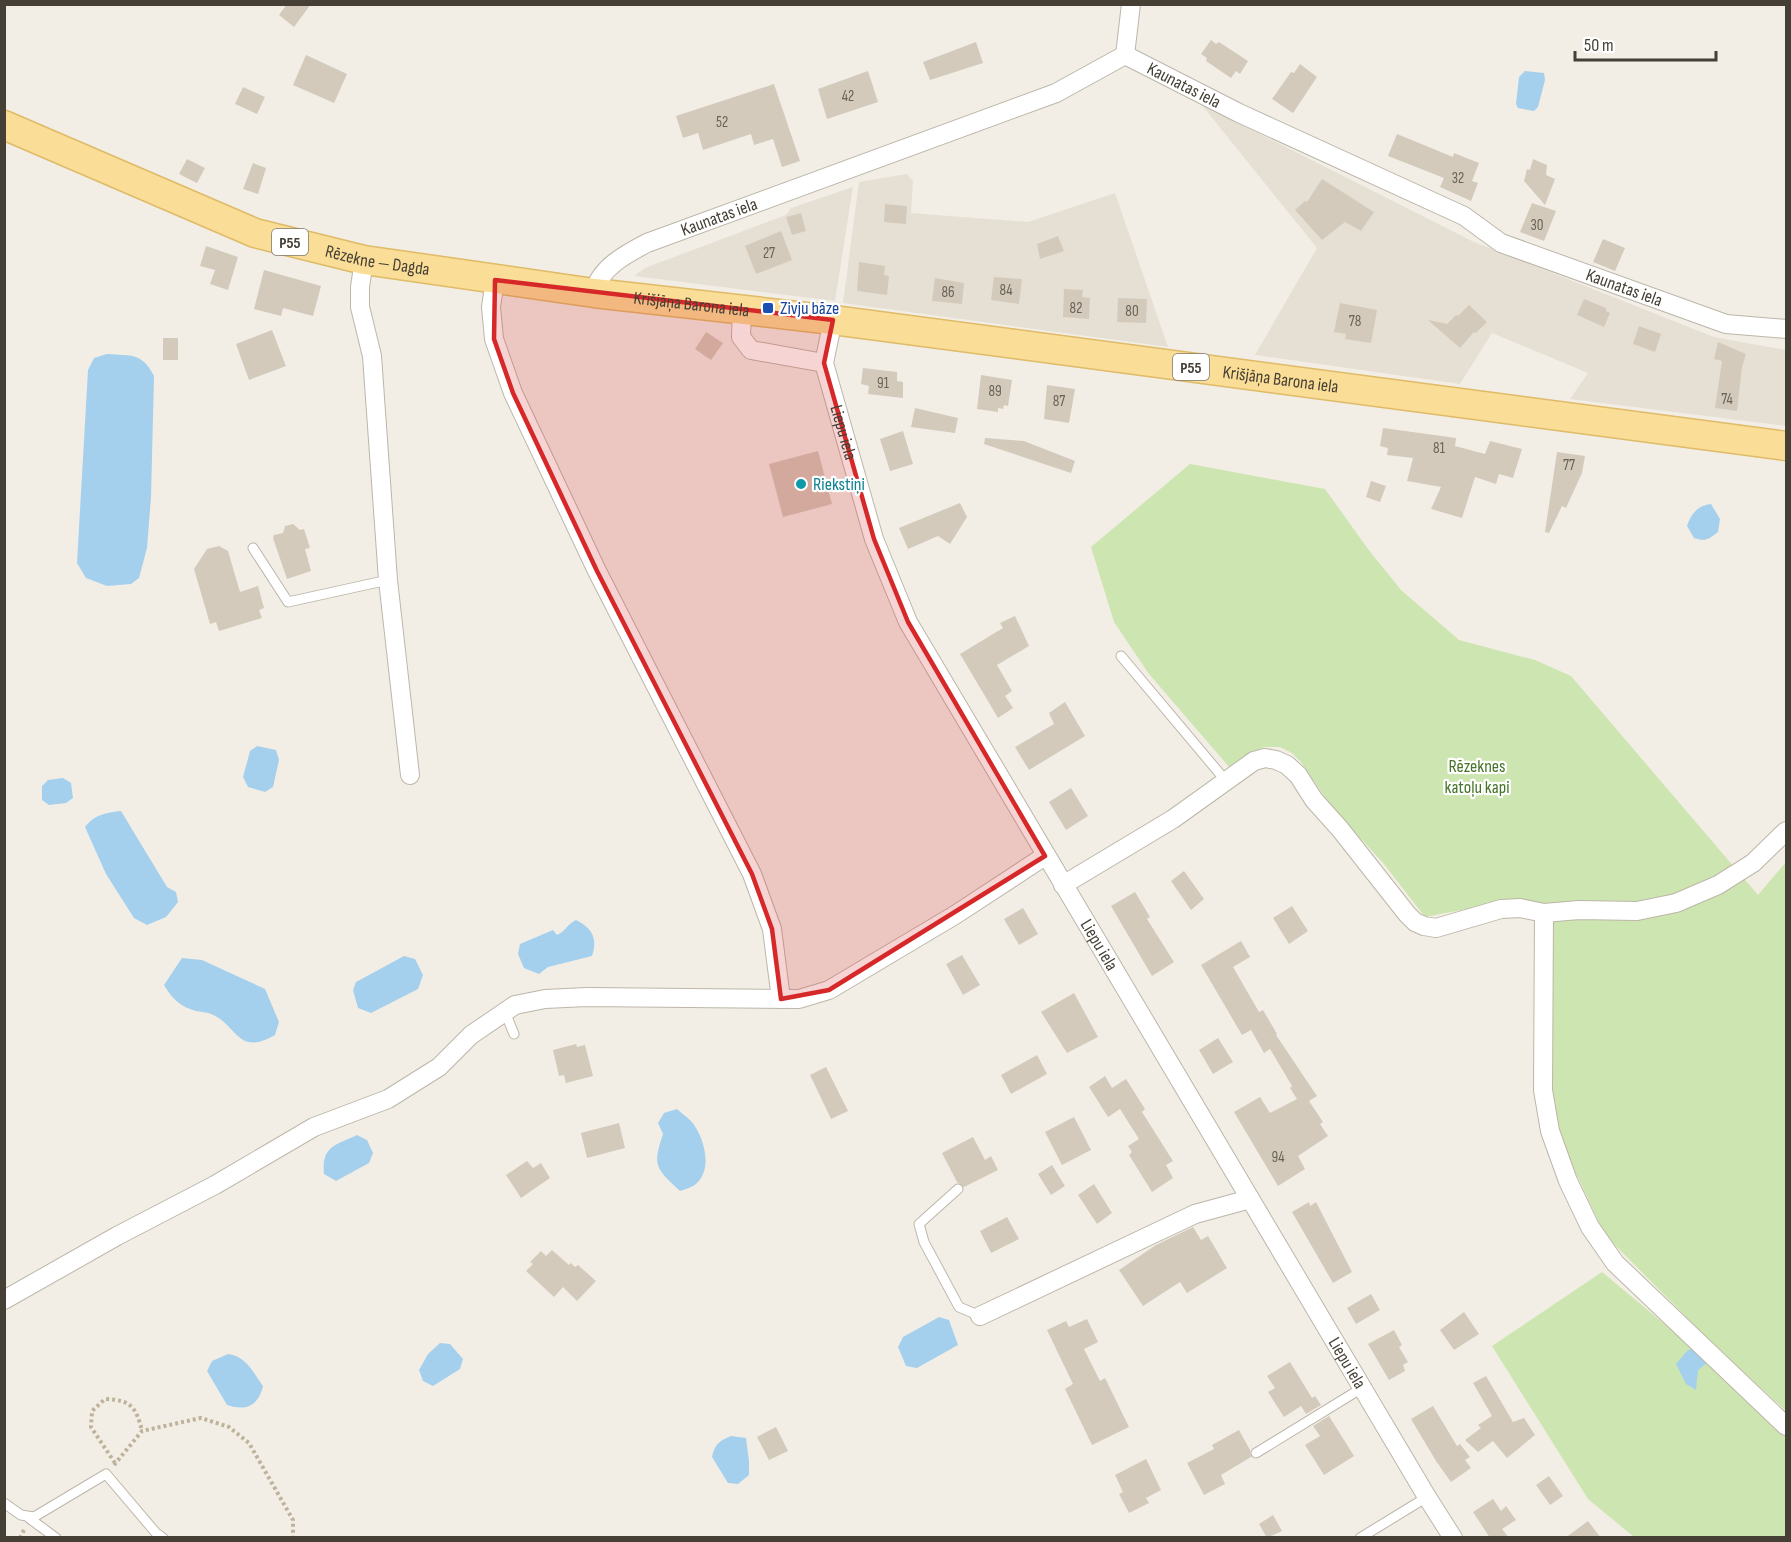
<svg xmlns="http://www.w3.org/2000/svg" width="1791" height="1542" viewBox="0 0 1791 1542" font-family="'Sofia Sans Condensed',sans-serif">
	<rect width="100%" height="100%" fill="#f2eee6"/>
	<path fill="#e6e0d4" d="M 1201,104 L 1472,241 L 1714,337 L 1786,350 L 1786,426 L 1570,399 L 1588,373 L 1492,333 L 1460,384 L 1255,355 L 1317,248 Z
		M 907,174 L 913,181 L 911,213 L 1028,222 L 1115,193 L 1168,347 L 843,303 L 859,182 Z
		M 853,187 L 835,301 L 634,276 L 645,268 L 786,215 L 791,208 Z"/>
	<path fill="#cde5b0" d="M 1190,464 L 1325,489 L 1368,549 L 1401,590 L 1459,640 L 1535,660 L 1571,676 L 1758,895 L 1786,862 L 1786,1411 L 1723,1354 L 1605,1235 L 1566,1152 L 1549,1099 L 1548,947 L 1530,900 L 1503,902 L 1425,917 L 1384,864 L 1331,806 L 1301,762 L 1292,753 L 1280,747 L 1265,747 L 1249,753 L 1230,768 L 1149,674 L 1114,622 L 1091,547 Z
		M 1602,1272 L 1704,1357 L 1786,1433 L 1786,1537 L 1634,1537 L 1588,1499 L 1492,1346 Z"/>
	<path fill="#a4d0ed" d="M 1525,71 L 1544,73 L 1545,80 L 1538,107 L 1534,111 L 1518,108 L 1516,104 L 1519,77 Z
		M 107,354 C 131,356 142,352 154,376 L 151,497 L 147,548 L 139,578 L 131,584 L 107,586 L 86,578 L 77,563 L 88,370 L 94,358 Z
		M 1711,504 L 1720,519 L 1718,532 C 1709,539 1706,542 1694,538 L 1687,526 C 1691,514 1698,505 1711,504 Z
		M 257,746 L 276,750 L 279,760 L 273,787 L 265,792 L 248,787 L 243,777 L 250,751 Z
		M 63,778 L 71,783 L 73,798 L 66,803 L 49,805 L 42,800 L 42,786 L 48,780 Z
		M 121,811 L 167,887 L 176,892 L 178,902 L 166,917 L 147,925 L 134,918 L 106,874 L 85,827 C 95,814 106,813 121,811 Z
		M 576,920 C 592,928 598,938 592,956 L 548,967 L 539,974 L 524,968 L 518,954 L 520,944 L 553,930 L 557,935 C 566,931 567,924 576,920 Z
		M 404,956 L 415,959 L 423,975 L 418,989 L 371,1013 L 358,1008 L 353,990 L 356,982 Z
		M 182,958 L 202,960 L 265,989 L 279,1022 L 275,1035 C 237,1057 238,1025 211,1014 C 206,1012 201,1012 196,1011 C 181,1007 172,999 164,985 Z
		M 677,1109 C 681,1113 687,1117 691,1121 C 704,1136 713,1168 697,1183 C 693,1187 686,1189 680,1191 C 656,1168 652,1167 663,1134 L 658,1123 L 664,1113 Z
		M 357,1135 L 367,1140 L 373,1153 L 369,1163 L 336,1181 L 324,1174 C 321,1146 336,1145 357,1135 Z
		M 939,1317 L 949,1320 L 958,1345 L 917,1368 L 906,1366 L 898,1347 L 903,1337 Z
		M 440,1343 L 450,1344 L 463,1359 L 460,1369 L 433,1386 L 423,1381 L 419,1370 L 428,1354 Z
		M 1693,1349 L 1705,1360 L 1706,1364 L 1698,1370 L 1696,1390 L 1686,1384 L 1676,1364 L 1688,1350 Z
		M 228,1354 C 246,1356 253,1372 263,1386 C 258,1407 245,1411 227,1405 L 207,1371 L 212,1361 Z
		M 731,1436 L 746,1438 L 749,1461 L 749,1475 L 738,1484 L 728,1483 L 712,1457 C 715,1444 719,1441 731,1436 Z"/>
	<path fill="#d3cabc" d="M 287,4 L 311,4 L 294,27 L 279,15 Z
		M 1211,40 L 1216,44 L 1219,42 L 1248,61 L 1240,74 L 1236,71 L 1231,78 L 1206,61 L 1207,58 L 1201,54 Z
		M 976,42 L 983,63 L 930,80 L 923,62 Z
		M 306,55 L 347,74 L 334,103 L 293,85 Z
		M 1300,64 L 1317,77 L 1293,113 L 1272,99 L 1291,72 L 1294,73 Z
		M 868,71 L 878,102 L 827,119 L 818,89 Z
		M 774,84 L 800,161 L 782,167 L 773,139 L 754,145 L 751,134 L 703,150 L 698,133 L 683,138 L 676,116 Z
		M 243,87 L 265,97 L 257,114 L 235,104 Z
		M 1397,134 L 1453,157 L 1454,153 L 1479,163 L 1472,181 L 1478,183 L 1471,201 L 1440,187 L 1444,178 L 1388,156 Z
		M 187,159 L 205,168 L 197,183 L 179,174 Z
		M 1533,159 L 1547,165 L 1546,175 L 1555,179 L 1545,205 L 1524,181 L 1527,169 L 1530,170 Z
		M 253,163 L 266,168 L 258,194 L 243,189 Z
		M 1322,179 L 1374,212 L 1361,231 L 1345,222 L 1322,240 L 1295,210 L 1305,201 L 1307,202 Z
		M 1532,203 L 1556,211 L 1544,241 L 1520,232 Z
		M 885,204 L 907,206 L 906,224 L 884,222 Z
		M 801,213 L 806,231 L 792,235 L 786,217 Z
		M 781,231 L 792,260 L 756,274 L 745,246 Z
		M 1058,236 L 1064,251 L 1040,259 L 1037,244 Z
		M 1603,239 L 1625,248 L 1615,271 L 1593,262 Z
		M 206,246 L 238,257 L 228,290 L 210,284 L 215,270 L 200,266 Z
		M 859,262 L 885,266 L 884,275 L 889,276 L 887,295 L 857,291 Z
		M 264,270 L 321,286 L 313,316 L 283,308 L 281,316 L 254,309 Z
		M 994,277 L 1022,279 L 1019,304 L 991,300 Z
		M 935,278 L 964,283 L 962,304 L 932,301 Z
		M 1064,289 L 1083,290 L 1082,297 L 1090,298 L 1089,319 L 1063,317 Z
		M 1118,298 L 1147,299 L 1146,323 L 1117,322 Z
		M 1584,299 L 1606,308 L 1606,311 L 1610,313 L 1604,327 L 1577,315 Z
		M 1340,303 L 1377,310 L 1371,343 L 1345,339 L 1346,334 L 1334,332 Z
		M 1469,305 L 1487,322 L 1476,333 L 1474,332 L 1460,348 L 1428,320 L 1447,324 L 1456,315 L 1458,316 Z
		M 1639,326 L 1661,334 L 1655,352 L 1633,344 Z
		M 272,330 L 286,366 L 249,380 L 236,344 Z
		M 706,332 L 723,343 L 711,360 L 695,349 Z
		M 163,338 L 178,338 L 178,360 L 163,360 Z
		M 1718,342 L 1746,354 L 1742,367 L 1737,411 L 1715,408 L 1722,361 L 1714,359 Z
		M 863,368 L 897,372 L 897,381 L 903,382 L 903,398 L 868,394 L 869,386 L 861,384 Z
		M 981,375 L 1012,380 L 1008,406 L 1004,405 L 1003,409 L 998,408 L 998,412 L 977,409 Z
		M 1047,385 L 1075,389 L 1069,423 L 1044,419 Z
		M 915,408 L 958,418 L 955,433 L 911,427 Z
		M 1383,428 L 1456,438 L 1455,446 L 1485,454 L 1490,441 L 1522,449 L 1513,478 L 1499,474 L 1496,484 L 1475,477 L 1462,518 L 1431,509 L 1441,487 L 1407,481 L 1413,458 L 1387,455 L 1388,448 L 1380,446 Z
		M 903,431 L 913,464 L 890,471 L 880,439 Z
		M 985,438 L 1024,441 L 1075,461 L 1071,473 L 984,444 Z
		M 818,451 L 832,504 L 783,517 L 769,464 Z
		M 1557,452 L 1585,456 L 1582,473 L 1566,508 L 1562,506 L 1549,533 L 1545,532 Z
		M 1371,481 L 1386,486 L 1380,502 L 1366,497 Z
		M 960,503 L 967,517 L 950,544 L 938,536 L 908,549 L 899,528 Z
		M 293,524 L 300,530 L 304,529 L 310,548 L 305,549 L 311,571 L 287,579 L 273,538 L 274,535 L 283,533 L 285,526 Z
		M 219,546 L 228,551 L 240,592 L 258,586 L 264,608 L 259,610 L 262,618 L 219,631 L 216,622 L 210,624 L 194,569 L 207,549 Z
		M 1015,616 L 1029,646 L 997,665 L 1012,691 L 1005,696 L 1013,708 L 998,718 L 960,654 L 1003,628 L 1000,623 Z
		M 1065,702 L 1085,736 L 1029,770 L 1015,747 L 1054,724 L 1049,713 Z
		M 1071,788 L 1088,816 L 1066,830 L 1049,802 Z
		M 1184,871 L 1204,899 L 1191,910 L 1171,881 Z
		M 1135,892 L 1150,917 L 1147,919 L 1174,962 L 1152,976 L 1111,906 Z
		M 1292,906 L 1308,931 L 1289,944 L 1273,918 Z
		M 1023,908 L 1038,934 L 1019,945 L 1004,919 Z
		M 1241,941 L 1250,957 L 1233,967 L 1259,1012 L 1263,1010 L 1277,1034 L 1276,1035 L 1317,1096 L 1309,1101 L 1323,1122 L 1320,1124 L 1328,1136 L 1298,1156 L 1305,1169 L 1278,1186 L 1234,1112 L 1260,1097 L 1270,1113 L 1297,1099 L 1290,1088 L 1292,1086 L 1270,1049 L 1264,1053 L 1251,1030 L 1242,1035 L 1201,965 Z
		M 962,955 L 980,985 L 963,995 L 946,964 Z
		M 1074,993 L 1098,1037 L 1067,1053 L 1041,1012 Z
		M 1218,1038 L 1233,1062 L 1213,1074 L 1199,1050 Z
		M 576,1044 L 577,1047 L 585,1045 L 593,1076 L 566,1083 L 564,1075 L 559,1076 L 553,1050 Z
		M 1037,1055 L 1047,1074 L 1011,1094 L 1001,1075 Z
		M 826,1067 L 848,1111 L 831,1119 L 810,1075 Z
		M 1105,1076 L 1112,1088 L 1126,1079 L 1145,1109 L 1142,1112 L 1173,1161 L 1166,1165 L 1173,1178 L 1152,1192 L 1129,1155 L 1132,1152 L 1128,1146 L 1139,1139 L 1120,1109 L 1108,1117 L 1089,1087 Z
		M 1074,1117 L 1091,1150 L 1062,1165 L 1045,1132 Z
		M 619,1123 L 625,1148 L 587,1158 L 581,1133 Z
		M 973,1137 L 985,1160 L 991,1156 L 998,1170 L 964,1187 L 957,1182 L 942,1153 Z
		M 527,1161 L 533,1168 L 541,1163 L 550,1178 L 521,1198 L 506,1175 Z
		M 1052,1165 L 1065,1186 L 1051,1195 L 1038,1174 Z
		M 1094,1184 L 1112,1213 L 1097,1224 L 1078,1195 Z
		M 1309,1202 L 1310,1206 L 1316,1202 L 1352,1272 L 1333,1283 L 1292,1212 Z
		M 1007,1217 L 1019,1239 L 991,1253 L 980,1231 Z
		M 1193,1227 L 1201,1240 L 1208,1236 L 1227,1268 L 1187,1293 L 1180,1282 L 1143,1306 L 1119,1270 L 1156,1245 Z
		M 552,1250 L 569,1265 L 571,1263 L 575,1267 L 578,1265 L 596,1281 L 577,1301 L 563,1287 L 554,1297 L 526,1271 L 533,1264 L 530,1262 L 541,1251 L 546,1256 Z
		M 1371,1294 L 1380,1310 L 1356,1324 L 1347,1308 Z
		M 1464,1312 L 1479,1334 L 1454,1350 L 1440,1330 Z
		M 1087,1319 L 1098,1342 L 1084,1349 L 1100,1381 L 1105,1378 L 1129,1427 L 1092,1445 L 1065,1389 L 1073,1384 L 1047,1330 L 1066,1321 L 1069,1327 Z
		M 1394,1330 L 1402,1345 L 1399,1347 L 1408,1362 L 1403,1365 L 1405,1371 L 1389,1380 L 1368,1344 Z
		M 1290,1362 L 1312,1398 L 1315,1396 L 1321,1405 L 1306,1414 L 1301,1406 L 1284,1417 L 1268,1392 L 1275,1388 L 1267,1376 Z
		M 1486,1376 L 1513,1422 L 1524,1418 L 1535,1435 L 1507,1458 L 1493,1441 L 1478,1452 L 1465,1440 L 1481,1428 L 1478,1425 L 1492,1416 L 1473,1383 Z
		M 1433,1406 L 1457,1446 L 1460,1444 L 1470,1457 L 1465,1460 L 1471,1468 L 1451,1482 L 1436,1461 L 1411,1419 Z
		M 1329,1416 L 1354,1456 L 1324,1475 L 1305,1445 L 1320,1436 L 1313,1426 Z
		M 776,1427 L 788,1451 L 769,1460 L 757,1437 Z
		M 1239,1430 L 1250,1450 L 1251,1457 L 1221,1475 L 1225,1484 L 1204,1495 L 1187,1463 L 1214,1449 L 1212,1445 Z
		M 1146,1459 L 1161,1490 L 1146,1498 L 1149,1503 L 1129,1513 L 1119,1494 L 1123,1492 L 1115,1475 Z
		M 1549,1476 L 1563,1496 L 1550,1505 L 1536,1485 Z
		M 1493,1499 L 1501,1511 L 1506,1506 L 1516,1520 L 1502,1529 L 1509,1538 L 1490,1538 L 1473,1512 Z
		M 1273,1515 L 1282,1531 L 1267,1538 L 1259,1524 Z
		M 1588,1521 L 1601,1538 L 1565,1538 Z"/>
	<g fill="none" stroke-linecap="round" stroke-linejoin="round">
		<defs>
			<path id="lane" d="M 253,548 L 288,602 L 388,580
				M 1121,656 L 1226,781
				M 505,1012 L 514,1034
				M 958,1189 L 919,1224 L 924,1242 L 959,1307 L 980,1316
				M 1256,1453 L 1362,1388
				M 4,1503 L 21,1515 L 34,1517 L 106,1474 L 156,1533 L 163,1538
				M 29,1518 L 56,1538
				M 1360,1538 L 1427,1497"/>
			<g id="street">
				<path d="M 1125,55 L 1131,4"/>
				<path d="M 364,260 L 360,287 L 360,307 L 372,356 L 388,580 L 410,775"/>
				<path d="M 495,280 L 491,307 L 494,339 L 513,393 L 597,571 L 752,874 L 772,929 L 781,999"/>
				<path id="s1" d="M 594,293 C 599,268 626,254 647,243 L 1056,93 L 1125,55 L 1239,113 L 1464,216 L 1501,243 L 1726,324 L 1786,329"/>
				<path d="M 742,310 L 741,337 L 751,350 L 824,363"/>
				<path id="s2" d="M 833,320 L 824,363 L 874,539 L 908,622 L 1427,1497 L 1453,1538"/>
				<path d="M 1063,885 L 1173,819 L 1254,761 L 1265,758 L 1276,760 L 1287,765 L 1298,775 L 1314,800 L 1340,829 L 1407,914 L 1415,922 L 1424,926 L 1436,928 L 1501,909 L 1520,908 L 1544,913 L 1579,910 L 1637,911 L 1676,903 L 1718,885 L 1753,863 L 1786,831"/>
				<path d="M 1544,913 L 1543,1090 L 1550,1131 L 1568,1181 L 1590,1227 L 1615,1263 L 1786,1426"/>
				<path d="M 4,1300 L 117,1236 L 215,1185 L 314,1127 L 388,1099 L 439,1067 L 471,1035 L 515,1005 L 545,999 L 587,997 L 799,999 L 829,990 L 955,915 L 1045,856"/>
				<path d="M 980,1316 L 1195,1214 L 1250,1199"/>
			</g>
			<g id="primary">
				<path id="s3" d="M 4,125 L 255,233 L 364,260 L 594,293 L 833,320 L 1786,446"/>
			</g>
		</defs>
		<use href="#lane" stroke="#bdb6a9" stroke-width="11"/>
		<use href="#street" stroke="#bdb6a9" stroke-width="20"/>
		<use href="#primary" stroke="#dfba67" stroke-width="31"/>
		<path stroke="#bfb29a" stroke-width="4" stroke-dasharray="3 3" stroke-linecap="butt" d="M 115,1463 L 91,1427 L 92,1411 L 105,1399 C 130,1400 136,1406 142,1431
			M 114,1465 L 142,1431 L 201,1418 L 229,1427 L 249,1443 L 293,1520 L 293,1538
			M 20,1538 L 24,1530"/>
		<use href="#lane" stroke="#fff" stroke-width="9"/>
		<use href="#street" stroke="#fff" stroke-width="18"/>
		<use href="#primary" stroke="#fadd96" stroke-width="28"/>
	</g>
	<path fill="#d62828" fill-opacity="0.2" stroke="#d62828" stroke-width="4.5" stroke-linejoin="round" d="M 495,280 L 833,320 L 824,363 L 874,539 L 908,622 L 1045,856 L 829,990 L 781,999 L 772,929 L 752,874 L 597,571 L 513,393 L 494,339 Z"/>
	<rect fill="#1a4fb4" stroke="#fff" stroke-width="2" x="762" y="302" width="12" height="12" rx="3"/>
	<circle fill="#0f9aa8" stroke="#fff" stroke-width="2" cx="801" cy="484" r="6"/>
	<g text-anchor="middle" stroke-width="4.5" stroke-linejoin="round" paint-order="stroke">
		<g font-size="15" fill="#686257">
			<text x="848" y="101">42</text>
			<text x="722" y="127">52</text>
			<text x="1458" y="183">32</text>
			<text x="1537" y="230">30</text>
			<text x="769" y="258">27</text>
			<text x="1006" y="295">84</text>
			<text x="948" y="297">86</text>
			<text x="1076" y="313">82</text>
			<text x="1132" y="316">80</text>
			<text x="1355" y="326">78</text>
			<text x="883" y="388">91</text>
			<text x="995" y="396">89</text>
			<text x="1727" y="404">74</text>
			<text x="1059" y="406">87</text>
			<text x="1439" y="453">81</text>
			<text x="1569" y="470">77</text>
			<text x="1278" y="1162">94</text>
		</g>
		<g fill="#fff" stroke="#7d7972" stroke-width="1.5">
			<rect x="272" y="229" width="36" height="26" rx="4.5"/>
			<rect x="1173" y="354" width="36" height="26" rx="4.5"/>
		</g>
		<g font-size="16" font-weight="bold" fill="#453f35">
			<text x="290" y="248">P55</text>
			<text x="1191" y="373">P55</text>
		</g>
		<g font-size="18" fill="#453f35" stroke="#fff">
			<text dy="6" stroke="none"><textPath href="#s1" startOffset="656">Kaunatas iela</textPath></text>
			<text dy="6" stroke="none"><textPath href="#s1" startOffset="152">Kaunatas iela</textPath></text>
			<text dy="6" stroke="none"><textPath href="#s3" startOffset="399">Rēzekne — Dagda</textPath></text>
			<text dy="6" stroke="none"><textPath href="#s1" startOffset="1142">Kaunatas iela</textPath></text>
			<text dy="6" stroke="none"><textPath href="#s3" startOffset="716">Krišjāņa Barona iela</textPath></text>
			<text dy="6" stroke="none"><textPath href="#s3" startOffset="1310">Krišjāņa Barona iela</textPath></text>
			<text dy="6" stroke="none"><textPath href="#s2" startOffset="116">Liepu iela</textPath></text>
			<text dy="6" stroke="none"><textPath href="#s2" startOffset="692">Liepu iela</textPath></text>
			<text dy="6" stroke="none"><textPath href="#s2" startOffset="1178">Liepu iela</textPath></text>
		</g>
		<g font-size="18" fill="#164399" stroke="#fff" text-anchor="start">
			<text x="780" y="314">Zivju bāze</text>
		</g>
		<g font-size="18" fill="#0d838f" stroke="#fff" text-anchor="start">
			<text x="813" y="490">Riekstiņi</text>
		</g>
		<g font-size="18" fill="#47742b" stroke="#fff">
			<text x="1477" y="772">Rēzeknes<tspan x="1477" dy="21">katoļu kapi</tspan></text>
		</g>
	</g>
	<rect width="1791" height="1542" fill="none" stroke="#453f35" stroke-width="12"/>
	<path d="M1575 51v9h141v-9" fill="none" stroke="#453f35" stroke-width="3"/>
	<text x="1584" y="51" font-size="18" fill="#453f35" stroke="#ffffff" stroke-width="4.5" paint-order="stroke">50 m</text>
</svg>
